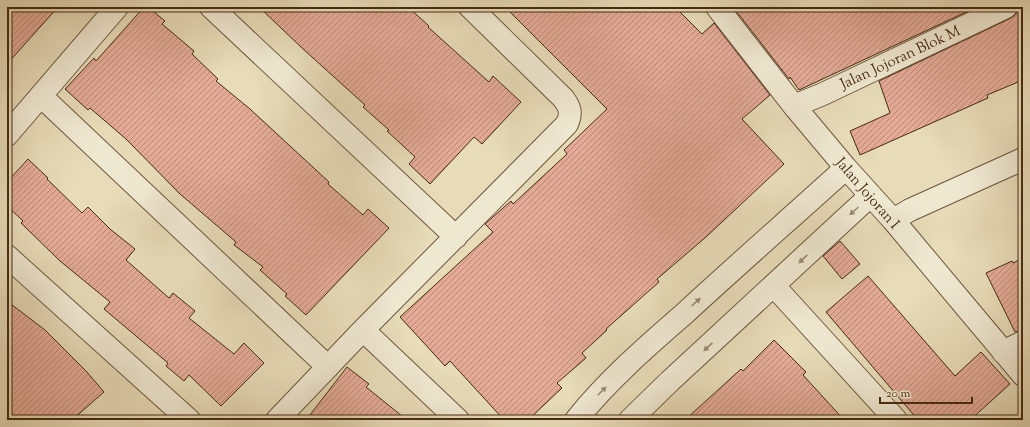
<svg xmlns="http://www.w3.org/2000/svg" width="1030" height="427" viewBox="0 0 1030 427" font-family="'Sorts Mill Goudy',serif">
	<defs>
		<pattern id="building-hatch" width="6" height="6" patternUnits="userSpaceOnUse"><rect width="6" height="6" fill="#e4aa97"/><path d="M-1 1l2-2M0 6l6-6M5 7l2-2" fill="none" stroke="#bb8b7a"/></pattern>
	</defs>
	<rect width="100%" height="100%" fill="#e7dbb8"/>
	<filter id="stains"><feTurbulence type="fractalNoise" baseFrequency=".005" numOctaves="4"/><feColorMatrix values="0 0 0 0 .2 0 0 0 0 .09 0 0 0 0 .02 0 0 0 .5 -.17"/></filter>
	<radialGradient id="worn" r=".72"><stop offset=".6" stop-color="#630" stop-opacity="0"/><stop offset="1" stop-color="#630" stop-opacity=".3"/></radialGradient>
	<path fill="url(#building-hatch)" stroke="#462b12" d="M 7,7 L 58,7 L 7,64 Z
		M 144,7 L 148,7 L 165,21 L 162,24 L 194,51 L 192,54 L 218,79 L 216,81 L 250,109 L 329,182 L 328,184 L 363,215 L 368,209 L 389,228 L 306,315 L 285,296 L 287,294 L 260,270 L 263,267 L 234,245 L 236,242 L 180,194 L 126,139 L 90,108 L 88,110 L 65,89 L 94,58 L 96,61 Z
		M 259,7 L 408,7 L 429,26 L 428,27 L 489,82 L 493,76 L 521,102 L 482,144 L 474,137 L 430,184 L 409,164 L 415,157 L 387,131 L 389,130 L 363,107 L 365,105 L 302,48 Z
		M 505,7 L 675,7 L 702,34 L 714,23 L 770,95 L 742,119 L 784,164 L 706,237 L 657,279 L 659,282 L 606,329 L 607,330 L 582,353 L 586,358 L 557,383 L 562,388 L 528,420 L 504,420 L 450,361 L 445,366 L 400,317 L 493,232 L 485,224 L 511,201 L 513,204 L 567,154 L 564,150 L 607,109 Z
		M 733,7 L 977,7 L 799,90 L 790,77 L 789,79 Z
		M 1018,7 L 1023,7 L 1023,80 L 987,95 L 988,98 L 860,155 L 850,131 L 890,113 L 879,81 L 1011,18 L 1016,14 Z
		M 28,159 L 48,178 L 47,179 L 82,213 L 88,207 L 110,229 L 135,249 L 126,260 L 169,298 L 173,293 L 195,311 L 189,318 L 234,354 L 244,343 L 264,363 L 221,406 L 189,375 L 184,381 L 166,366 L 168,363 L 104,309 L 110,302 L 60,261 L 21,223 L 23,221 L 7,206 L 7,182 Z
		M 840,241 L 860,264 L 842,279 L 823,256 Z
		M 1023,258 L 1023,330 L 1015,332 L 986,273 L 1012,261 L 1013,263 Z
		M 868,276 L 955,376 L 981,352 L 1010,384 L 970,420 L 918,420 L 826,312 Z
		M 7,301 L 45,330 L 86,371 L 104,392 L 72,420 L 7,420 Z
		M 774,340 L 806,372 L 803,375 L 844,420 L 685,420 L 741,369 L 743,371 Z
		M 347,367 L 369,384 L 366,387 L 407,420 L 306,420 Z"/>
	<g fill="none" stroke-linecap="round" stroke-linejoin="round">
		<defs>
			<path id="minor" d="M 211,7 L 456,237
				M 717,7 L 794,106 L 846,168 L 893,220 L 1023,375
				M 41,96 L 328,367
				M 794,106 L 823,94 L 1006,7
				M 7,135 L 117,7
				M 893,220 L 910,210 L 1023,159
				M 7,256 L 189,420
				M 774,286 L 896,420
				M 363,330 L 458,420
				M 1003,352 L 1023,342
				M 277,420 L 363,330 L 567,124 C 572,113 570,107 563,98 L 470,7
				M 576,420 C 606,382 647,346 684,314 C 737,265 792,217 846,168
				M 630,420 L 670,381 L 870,196"/>
		</defs>
		<use href="#minor" stroke="#6e573c" stroke-width="24"/>
		<use href="#minor" stroke="#efe8d1" stroke-width="22"/>
	</g>
	<defs><path id="oneway-solid" d="M-6-.8H1V-3.2L6.5 0L1 3.2V.8H-6Z"/></defs>
	<g fill="#9a8a72">
		<use href="#oneway-solid" transform="translate(854 211) rotate(138)"/>
		<use href="#oneway-solid" transform="translate(803 259) rotate(136)"/>
		<use href="#oneway-solid" transform="translate(696 302) rotate(-42)"/>
		<use href="#oneway-solid" transform="translate(708 347) rotate(137)"/>
		<use href="#oneway-solid" transform="translate(602 391) rotate(-45)"/>
	</g>
	<g text-anchor="middle" stroke-width="3.5" stroke-linejoin="round" paint-order="stroke">
		<g font-size="15" fill="#462b12" stroke="#efe8d1">
			<text transform="translate(900 57) rotate(-25)" y="5">Jalan Jojoran Blok M</text>
			<text transform="translate(868 193) rotate(49)" y="5">Jalan Jojoran I</text>
		</g>
	</g>
	<rect width="1030" height="427" fill="none" stroke="#e7dbb8" stroke-width="24"/>
	<rect x="8" y="8" width="1014" height="411" fill="none" stroke="#462b12" stroke-width="2"/>
	<rect x="12" y="12" width="1006" height="403" fill="none" stroke="#462b12"/>
	<path d="M880 397v6h92v-6" fill="none" stroke="#462b12" stroke-width="2"/>
	<text x="886" y="397" font-size="12" fill="#462b12" stroke="#efe8d1" stroke-width="3" paint-order="stroke">20 m</text>
	<rect width="100%" height="100%" filter="url(#stains)"/>
	<rect width="100%" height="100%" fill="url(#worn)"/>
</svg>
